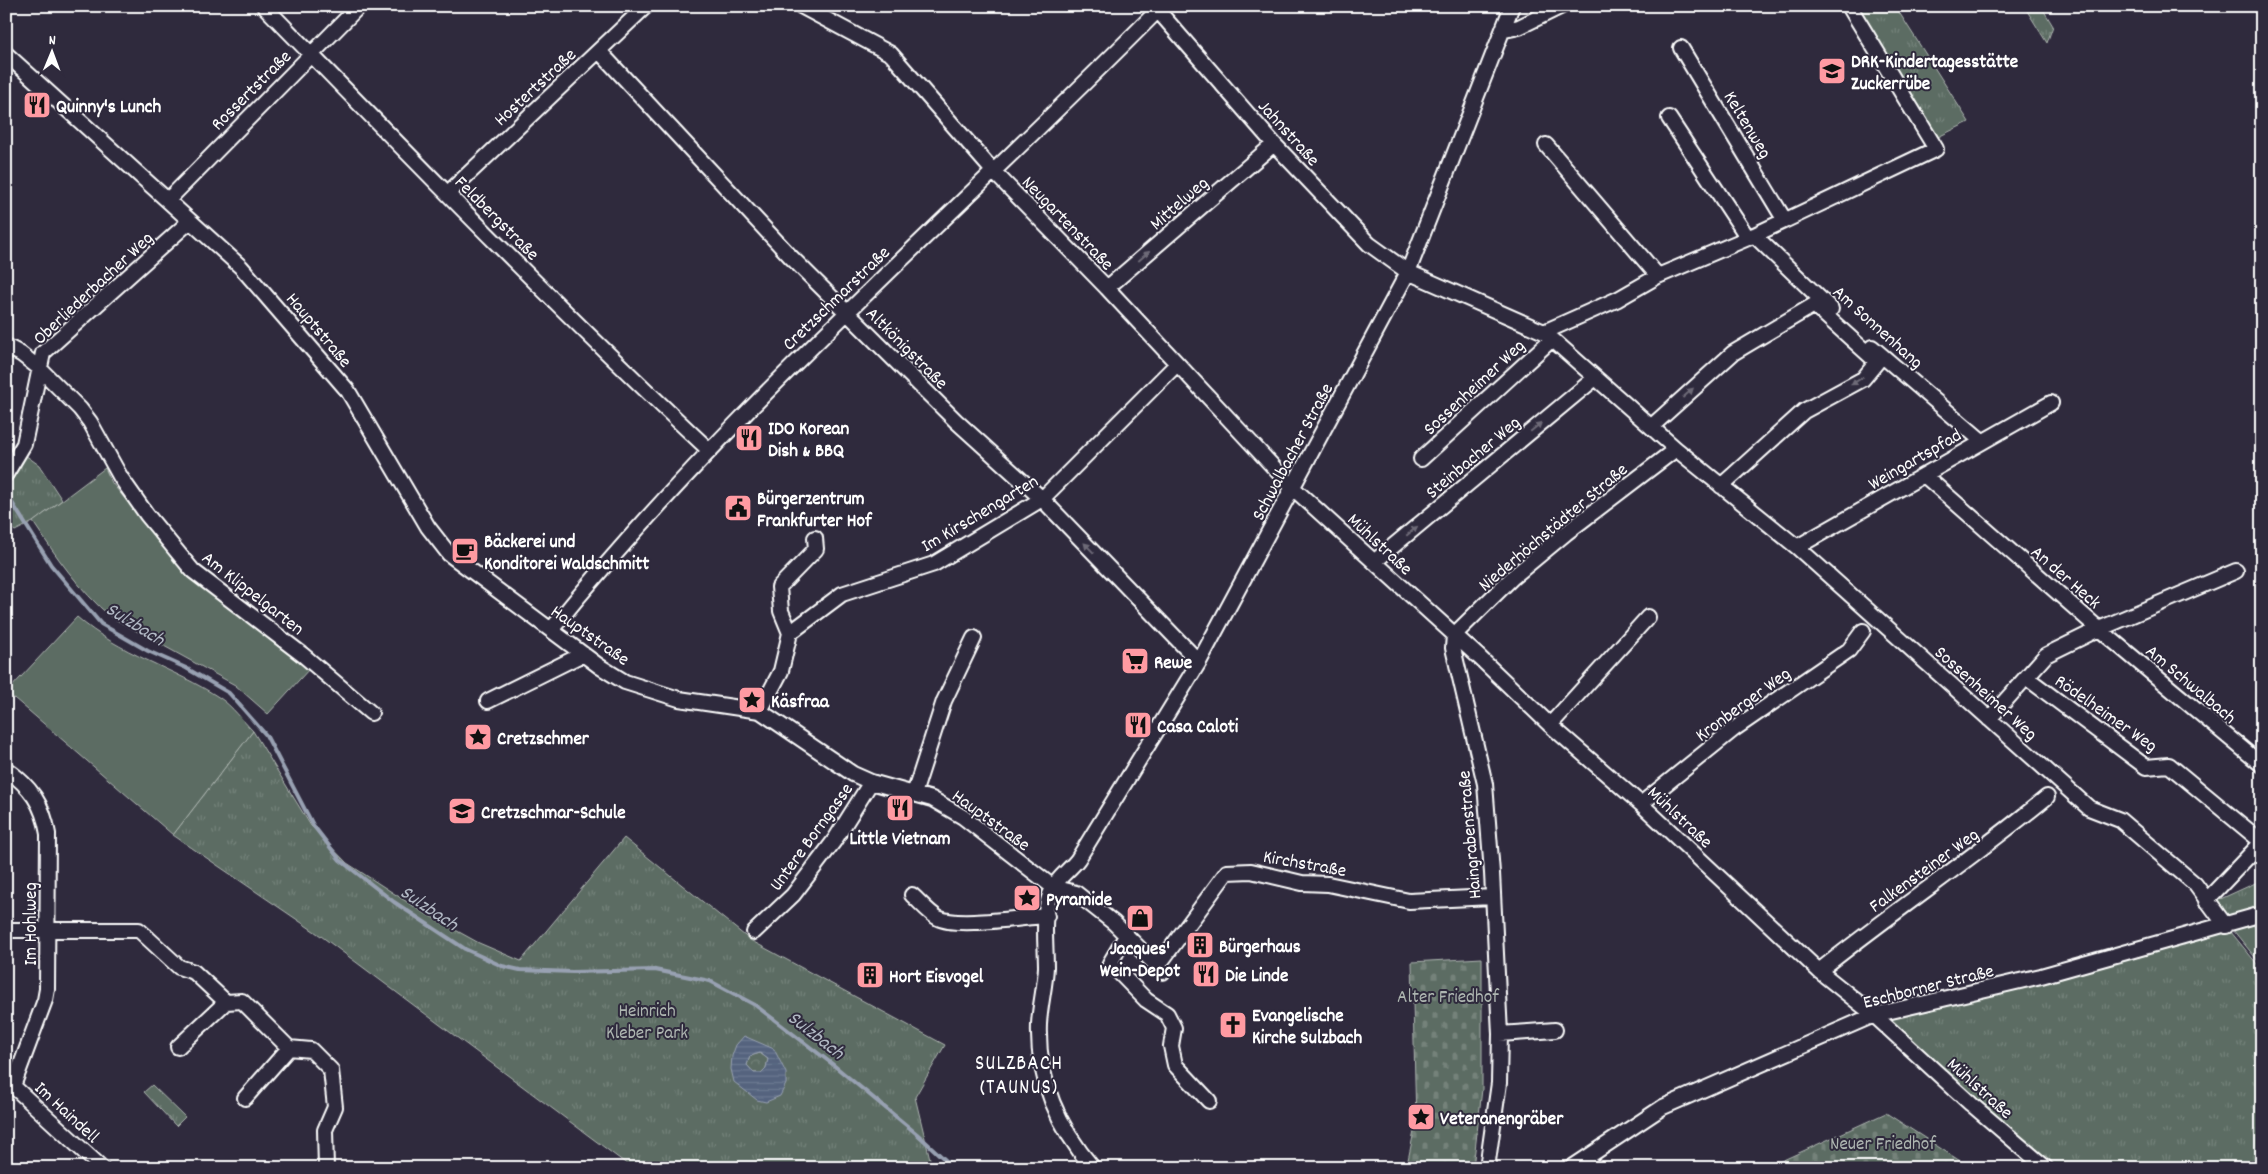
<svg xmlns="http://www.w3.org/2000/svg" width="2268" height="1174" viewBox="0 0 2268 1174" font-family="Dekko,sans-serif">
	<defs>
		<pattern id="grass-tufts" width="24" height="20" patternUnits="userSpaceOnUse" patternTransform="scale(1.25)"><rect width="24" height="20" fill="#5c6c63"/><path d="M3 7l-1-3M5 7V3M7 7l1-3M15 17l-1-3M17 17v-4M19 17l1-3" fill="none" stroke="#74827a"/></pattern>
		<pattern id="forest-crowns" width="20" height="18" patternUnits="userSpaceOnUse" patternTransform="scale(1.25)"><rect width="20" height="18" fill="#5c6c63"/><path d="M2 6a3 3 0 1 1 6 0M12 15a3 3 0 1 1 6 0" fill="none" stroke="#74827a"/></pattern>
		<pattern id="cemetery-stones" width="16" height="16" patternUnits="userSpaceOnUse" patternTransform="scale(1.25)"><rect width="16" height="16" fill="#5c6c63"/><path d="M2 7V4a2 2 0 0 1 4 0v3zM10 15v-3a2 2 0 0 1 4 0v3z" fill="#74827a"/></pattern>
		<pattern id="water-rules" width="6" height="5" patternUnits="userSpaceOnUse" patternTransform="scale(1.25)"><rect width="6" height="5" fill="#54637e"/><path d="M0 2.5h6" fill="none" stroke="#6e7a91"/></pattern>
	</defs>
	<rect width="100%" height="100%" fill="#2f2a3d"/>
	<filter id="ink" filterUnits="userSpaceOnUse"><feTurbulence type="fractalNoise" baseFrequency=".02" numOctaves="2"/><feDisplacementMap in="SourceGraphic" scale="10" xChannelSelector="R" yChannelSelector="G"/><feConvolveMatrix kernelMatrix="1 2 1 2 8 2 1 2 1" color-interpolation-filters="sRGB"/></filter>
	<g filter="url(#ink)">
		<path fill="url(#grass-tufts)" stroke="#aeb6b1" d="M 1857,6 L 1895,6 L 1969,122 L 1938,137 Z
			M 2024,6 L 2041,6 L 2053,26 L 2047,43 Z
			M 25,455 L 39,465 L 62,500 L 33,522 L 15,531 L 6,525 L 6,482 Z
			M 253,731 L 311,826 L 347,863 L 421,911 L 479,943 L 521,961 L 624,838 L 750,940 L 945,1045 L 915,1097 L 931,1163 L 937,1168 L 632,1168 L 321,936 L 173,835 Z
			M 2262,880 L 2262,911 L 2233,921 L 2214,902 Z
			M 2226,926 L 2262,970 L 2262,1168 L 2046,1168 L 1874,1015 Z
			M 152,1085 L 185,1117 L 176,1126 L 144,1092 Z"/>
		<path fill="url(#forest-crowns)" stroke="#aeb6b1" d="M 760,1053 L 768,1059 L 766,1068 L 761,1073 L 754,1073 L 747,1065 L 750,1056 Z"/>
		<path fill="url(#cemetery-stones)" stroke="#aeb6b1" d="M 1482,958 L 1482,1089 L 1473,1168 L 1433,1168 L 1408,1160 L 1416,1122 L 1412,962 Z
			M 1886,1113 L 1971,1168 L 1766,1168 Z"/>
		<path fill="#5c6c63" stroke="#aeb6b1" d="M 105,468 L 112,483 L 187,575 L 310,668 L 268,714 L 235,685 L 111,617 C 79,590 56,556 33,522 Z
			M 77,617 C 119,654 174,668 220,698 C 232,706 243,721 253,731 L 173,835 L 7,692 Z
			M 2262,914 L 2262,966 L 2229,925 Z"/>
		<path fill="url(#water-rules)" stroke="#98a1b2" fill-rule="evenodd" d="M 744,1036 L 774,1049 L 786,1073 L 786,1084 L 780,1096 L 766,1102 L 757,1100 L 734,1082 L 731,1069 L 732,1056 L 736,1045 ZM 760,1053 L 768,1059 L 766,1068 L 761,1073 L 754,1073 L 747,1065 L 750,1056 Z"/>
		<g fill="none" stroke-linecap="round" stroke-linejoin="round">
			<path stroke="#98a1b2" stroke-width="4" d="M 6,493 L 51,565 L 101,624 L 148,651 L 186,668 L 229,693 L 266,735 L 313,825 L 340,860 L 394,902 L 465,949 L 502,966 L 520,970 L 572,972 L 655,970 L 710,981 L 755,1005 L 831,1063 L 917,1134 L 954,1168"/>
			<defs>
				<path id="minor" d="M 264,6 C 410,156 556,307 709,450
					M 801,6 L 891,54 L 993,171 L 1107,288 L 1293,488 L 1480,658 L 1550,725 L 1641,804 L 1819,971 L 1874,1015 L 1971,1104 L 2046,1168
					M 1154,6 L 1274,144 L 1369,244 L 1408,272 L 1544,332 L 1676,449 L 1797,547 L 2089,808 L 2120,820 L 2195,884 L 2226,926
					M 1505,30 L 1519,27 L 1562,6
					M 1681,48 L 1784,219
					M 599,51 L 791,257 L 956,421 L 1042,499 L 1199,662
					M 6,54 L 241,267 L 348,391 L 428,527 L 449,554 L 599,666 L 625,682 L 679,699 L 760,711 L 853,774 L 871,782 L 932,799 L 963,817 L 1053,887 L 1076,893 L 1114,923 L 1163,972
					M 1669,118 L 1748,238
					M 1546,145 L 1658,276
					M 448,193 L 646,6
					M 168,200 L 359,6
					M 1754,235 L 1831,309
					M 1107,288 L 1274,144
					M 1544,332 L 1618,299 L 1658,276 L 1748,238 L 1936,149 L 1849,6
					M 6,346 L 21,354 L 39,368 L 80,409 L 90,422 L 121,478 L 147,515 L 193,571 L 303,655 L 371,713
					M 1872,347 L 1982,441
					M 1652,426 L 1733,353 L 1814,305 L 1877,362 L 1863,379 L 1804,411 L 1721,486
					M 1421,459 L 1551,340
					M 6,474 L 24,444 L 43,353 L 190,221
					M 1924,475 L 2099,629 L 2262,765
					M 1797,547 L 2051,403
					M 1374,562 L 1594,379
					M 551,630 C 735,403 957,214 1162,6
					M 790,633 L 781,611 L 779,587 L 816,549 L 815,538
					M 2027,678 L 2146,767 L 2169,765 L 2262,842
					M 488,701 L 583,654
					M 760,711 L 781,671 L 790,633 L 842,594 L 934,564 L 1042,499 L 1177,364
					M 1989,719 L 2046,655 L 2099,629 L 2236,571
					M 1550,725 L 1648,617
					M 6,769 C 31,787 43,804 48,834 L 47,989 L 45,1000 L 13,1086
					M 914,794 L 944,701 L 974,638
					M 1641,804 L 1734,729 L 1849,650 L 1863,631
					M 912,895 C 920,902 929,913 938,918 C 957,928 1023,917 1047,916
					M 2206,901 L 2262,842
					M 6,930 L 139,930 L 179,967 L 194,972 L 226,1002 L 242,1001 L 289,1048 L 311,1050 L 331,1070 L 335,1107 L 325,1130 L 326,1168
					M 754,932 L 793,895 L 834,841 L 871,782
					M 1126,936 L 1110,963 L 1146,1000 L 1167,1014 L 1174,1028 L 1171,1046 L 1175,1065 L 1209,1101
					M 1157,967 L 1227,872 L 1251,871 L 1302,883 L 1328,884 L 1409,901 L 1492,897
					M 1819,971 C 1894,911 1973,858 2047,797
					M 1500,1034 L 1555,1030
					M 178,1047 L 226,1002
					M 6,1085 L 13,1086 L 102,1168
					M 245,1098 L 289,1048
					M 1093,1168 C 1058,1127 1037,1079 1039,1024 C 1040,1005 1045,987 1046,967 C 1046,943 1041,910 1053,888 C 1058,877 1071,869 1078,859 L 1199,662 L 1408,272 L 1512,6
					M 1487,1168 L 1499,1083 L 1500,1034 L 1492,873 L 1485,784 L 1453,648 L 1454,635 L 1513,577 L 1566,533 L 1676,449
					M 1571,1168 L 1663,1107 L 1874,1015 L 2041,976 L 2262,914"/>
			</defs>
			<use href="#minor" stroke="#fff" stroke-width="18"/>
			<use href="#minor" stroke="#2f2a3d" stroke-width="14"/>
		</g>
		<defs><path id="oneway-solid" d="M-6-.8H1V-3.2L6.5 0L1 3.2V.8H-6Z" transform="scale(1.25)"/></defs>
		<g fill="#6d6a77">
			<use href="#oneway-solid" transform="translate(1144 256) rotate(-41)"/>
			<use href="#oneway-solid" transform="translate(1857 381) rotate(148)"/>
			<use href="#oneway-solid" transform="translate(1688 393) rotate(-42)"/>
			<use href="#oneway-solid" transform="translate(1536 427) rotate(-40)"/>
			<use href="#oneway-solid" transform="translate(1412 531) rotate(-40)"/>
			<use href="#oneway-solid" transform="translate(1089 548) rotate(-134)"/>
		</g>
	</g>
	<defs>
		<symbol id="school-square" viewBox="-11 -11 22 22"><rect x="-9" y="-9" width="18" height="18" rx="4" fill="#ff9aa2" stroke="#2f2a3d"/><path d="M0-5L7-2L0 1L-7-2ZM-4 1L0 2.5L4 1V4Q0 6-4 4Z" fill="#111"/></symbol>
		<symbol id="restaurant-square" viewBox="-11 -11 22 22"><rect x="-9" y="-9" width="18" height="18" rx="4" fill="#ff9aa2" stroke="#2f2a3d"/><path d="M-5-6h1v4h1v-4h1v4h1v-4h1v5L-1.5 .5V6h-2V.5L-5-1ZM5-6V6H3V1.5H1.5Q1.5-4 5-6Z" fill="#111"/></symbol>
		<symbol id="civic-square" viewBox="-11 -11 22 22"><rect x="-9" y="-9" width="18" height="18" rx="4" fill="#ff9aa2" stroke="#2f2a3d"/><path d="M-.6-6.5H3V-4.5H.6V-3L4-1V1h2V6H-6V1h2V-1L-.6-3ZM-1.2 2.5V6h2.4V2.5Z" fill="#111"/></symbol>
		<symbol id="cafe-square" viewBox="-11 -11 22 22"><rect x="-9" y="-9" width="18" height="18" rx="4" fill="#ff9aa2" stroke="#2f2a3d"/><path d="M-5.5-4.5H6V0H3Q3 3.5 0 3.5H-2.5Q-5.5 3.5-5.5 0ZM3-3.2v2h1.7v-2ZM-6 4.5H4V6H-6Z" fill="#111"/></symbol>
		<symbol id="supermarket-square" viewBox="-11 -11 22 22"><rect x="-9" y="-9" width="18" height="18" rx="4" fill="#ff9aa2" stroke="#2f2a3d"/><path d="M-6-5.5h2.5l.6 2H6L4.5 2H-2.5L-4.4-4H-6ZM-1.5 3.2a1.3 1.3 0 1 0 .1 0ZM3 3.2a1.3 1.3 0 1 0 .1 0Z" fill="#111"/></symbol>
		<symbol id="sight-square" viewBox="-11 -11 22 22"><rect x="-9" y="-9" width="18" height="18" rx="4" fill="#ff9aa2" stroke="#2f2a3d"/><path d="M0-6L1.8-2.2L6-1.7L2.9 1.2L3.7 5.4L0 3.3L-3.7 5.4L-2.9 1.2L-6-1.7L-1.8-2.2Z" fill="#111"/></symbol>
		<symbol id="shop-square" viewBox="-11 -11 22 22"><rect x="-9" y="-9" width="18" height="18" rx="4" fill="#ff9aa2" stroke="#2f2a3d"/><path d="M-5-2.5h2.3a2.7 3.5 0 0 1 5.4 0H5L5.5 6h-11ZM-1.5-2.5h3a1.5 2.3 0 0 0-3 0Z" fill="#111"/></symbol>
		<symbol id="building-square" viewBox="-11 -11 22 22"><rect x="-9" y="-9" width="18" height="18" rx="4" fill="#ff9aa2" stroke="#2f2a3d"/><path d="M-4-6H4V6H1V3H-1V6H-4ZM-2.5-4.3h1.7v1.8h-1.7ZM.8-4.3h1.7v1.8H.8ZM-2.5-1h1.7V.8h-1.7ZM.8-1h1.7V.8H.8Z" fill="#111"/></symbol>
		<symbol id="church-square" viewBox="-11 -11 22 22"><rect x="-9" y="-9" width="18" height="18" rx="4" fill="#ff9aa2" stroke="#2f2a3d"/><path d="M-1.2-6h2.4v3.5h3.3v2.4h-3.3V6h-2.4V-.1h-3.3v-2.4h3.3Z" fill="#111"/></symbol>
	</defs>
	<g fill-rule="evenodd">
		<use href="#school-square" x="1816" y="55" width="32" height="32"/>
		<use href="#restaurant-square" x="21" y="89" width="32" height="32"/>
		<use href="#restaurant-square" x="733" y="422" width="32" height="32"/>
		<use href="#civic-square" x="722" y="492" width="32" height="32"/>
		<use href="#cafe-square" x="449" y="535" width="32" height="32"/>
		<use href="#supermarket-square" x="1119" y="645" width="32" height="32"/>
		<use href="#sight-square" x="736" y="684" width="32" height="32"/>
		<use href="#restaurant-square" x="1122" y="709" width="32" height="32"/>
		<use href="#sight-square" x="462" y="721" width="32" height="32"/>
		<use href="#restaurant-square" x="884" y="792" width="32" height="32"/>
		<use href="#school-square" x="446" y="795" width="32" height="32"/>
		<use href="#sight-square" x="1011" y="882" width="32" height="32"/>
		<use href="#shop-square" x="1124" y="902" width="32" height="32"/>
		<use href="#building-square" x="1184" y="929" width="32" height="32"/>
		<use href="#restaurant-square" x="1190" y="958" width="32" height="32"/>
		<use href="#building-square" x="854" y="959" width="32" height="32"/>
		<use href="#church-square" x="1217" y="1009" width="32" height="32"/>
		<use href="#sight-square" x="1405" y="1101" width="32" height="32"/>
	</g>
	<g text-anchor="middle" stroke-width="4" stroke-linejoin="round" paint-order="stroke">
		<g font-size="19" font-weight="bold" fill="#fff" stroke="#2f2a3d" text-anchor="start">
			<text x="1851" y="67">DRK-Kindertagesstätte<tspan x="1851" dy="22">Zuckerrübe</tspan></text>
			<text x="56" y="112">Quinny's Lunch</text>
			<text x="768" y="434">IDO Korean<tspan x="768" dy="22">Dish &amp; BBQ</tspan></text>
			<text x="757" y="504">Bürgerzentrum<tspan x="757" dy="22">Frankfurter Hof</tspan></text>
			<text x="484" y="547">Bäckerei und<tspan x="484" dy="22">Konditorei Waldschmitt</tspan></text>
			<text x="1154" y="668">Rewe</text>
			<text x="771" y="707">Käsfraa</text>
			<text x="1157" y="732">Casa Caloti</text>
			<text x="497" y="744">Cretzschmer</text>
			<text x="481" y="818">Cretzschmar-Schule</text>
			<text x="900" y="844" text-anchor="middle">Little Vietnam</text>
			<text x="1046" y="905">Pyramide</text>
			<text x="1219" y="952">Bürgerhaus</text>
			<text x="1140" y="954" text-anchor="middle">Jacques'<tspan x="1140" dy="22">Wein-Depot</tspan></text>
			<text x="1225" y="981">Die Linde</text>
			<text x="889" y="982">Hort Eisvogel</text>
			<text x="1252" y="1021">Evangelische<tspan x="1252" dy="22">Kirche Sulzbach</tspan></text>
			<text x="1440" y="1124">Veteranengräber</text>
		</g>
		<g font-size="19" fill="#fff" stroke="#2f2a3d">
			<text transform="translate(534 86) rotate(-43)" y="7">Hostertstraße</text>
			<text transform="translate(250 89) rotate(-45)" y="7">Rossertstraße</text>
			<text transform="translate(1749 124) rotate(59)" y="7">Keltenweg</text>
			<text transform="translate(1290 132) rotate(48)" y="7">Jahnstraße</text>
			<text transform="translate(1178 202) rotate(-41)" y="7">Mittelweg</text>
			<text transform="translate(498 217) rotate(45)" y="7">Feldbergstraße</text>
			<text transform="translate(1069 222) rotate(46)" y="7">Neugartenstraße</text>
			<text transform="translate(92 287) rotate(-43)" y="7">Oberliederbacher Weg</text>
			<text transform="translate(835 297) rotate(-44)" y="7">Cretzschmarstraße</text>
			<text transform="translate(1879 326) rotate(42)" y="7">Am Sonnenhang</text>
			<text transform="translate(320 329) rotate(50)" y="7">Hauptstraße</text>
			<text transform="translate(908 347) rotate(45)" y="7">Altkönigstraße</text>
			<text transform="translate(1473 386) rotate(-43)" y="7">Sossenheimer Weg</text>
			<text transform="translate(1291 451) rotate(-62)" y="7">Schwalbacher Straße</text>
			<text transform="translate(1472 456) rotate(-40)" y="7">Steinbacher Weg</text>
			<text transform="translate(1914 458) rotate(-30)" y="7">Weingartspfad</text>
			<text transform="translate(979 512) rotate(-31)" y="7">Im Kirschengarten</text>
			<text transform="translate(1552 526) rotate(-40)" y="7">Niederhöchstädter Straße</text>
			<text transform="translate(1381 543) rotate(43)" y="7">Mühlstraße</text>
			<text transform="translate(2067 576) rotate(41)" y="7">An der Heck</text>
			<text transform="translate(254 592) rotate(38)" y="7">Am Klippelgarten</text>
			<text transform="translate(591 634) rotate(35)" y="7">Hauptstraße</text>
			<text transform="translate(2192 683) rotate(40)" y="7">Am Schwalbach</text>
			<text transform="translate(1987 692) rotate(42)" y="7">Sossenheimer Weg</text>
			<text transform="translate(1742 703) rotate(-36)" y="7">Kronberger Weg</text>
			<text transform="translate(2107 712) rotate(35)" y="7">Rödelheimer Weg</text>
			<text transform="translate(1681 816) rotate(43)" y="7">Mühlstraße</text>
			<text transform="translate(992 819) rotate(36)" y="7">Hauptstraße</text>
			<text transform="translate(1468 835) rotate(-95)" y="7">Haingrabenstraße</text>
			<text transform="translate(810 836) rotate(-54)" y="7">Untere Borngasse</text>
			<text transform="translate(1305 862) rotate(10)" y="7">Kirchstraße</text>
			<text transform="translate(1923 869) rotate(-36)" y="7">Falkensteiner Weg</text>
			<text transform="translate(29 924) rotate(-90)" y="7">Im Hohlweg</text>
			<text transform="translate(1928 985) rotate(-14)" y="7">Eschborner Straße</text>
			<text transform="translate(1981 1087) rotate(42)" y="7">Mühlstraße</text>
			<text transform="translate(68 1111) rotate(43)" y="7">Im Haindell</text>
		</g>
		<g font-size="19" fill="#aeb6b1" stroke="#2f2a3d">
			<text x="1448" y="1002">Alter Friedhof</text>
			<text x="647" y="1016">Heinrich<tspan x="647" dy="22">Kleber Park</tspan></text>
			<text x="1883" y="1149">Neuer Friedhof</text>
		</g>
		<g font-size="20" font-style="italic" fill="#b2b9c5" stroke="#2f2a3d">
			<text transform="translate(136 623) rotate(32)" y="7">Sulzbach</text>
			<text transform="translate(430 907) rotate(34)" y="7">Sulzbach</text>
			<text transform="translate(817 1034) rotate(38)" y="7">Sulzbach</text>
		</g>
		<g font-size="21" letter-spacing="1" fill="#fff" stroke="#2f2a3d">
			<text x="1019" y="1069">SULZBACH<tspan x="1019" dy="24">(TAUNUS)</tspan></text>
		</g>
	</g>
	<rect width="2268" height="1174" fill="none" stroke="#2f2a3d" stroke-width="25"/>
	<rect x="12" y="12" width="2243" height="1149" fill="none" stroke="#fff" stroke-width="2" filter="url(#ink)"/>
	<g transform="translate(52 52) rotate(1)" stroke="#2f2a3d" stroke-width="4" paint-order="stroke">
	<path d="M0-4L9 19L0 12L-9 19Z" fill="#ffffff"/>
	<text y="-8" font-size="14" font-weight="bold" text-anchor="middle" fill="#ffffff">N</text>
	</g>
</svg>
